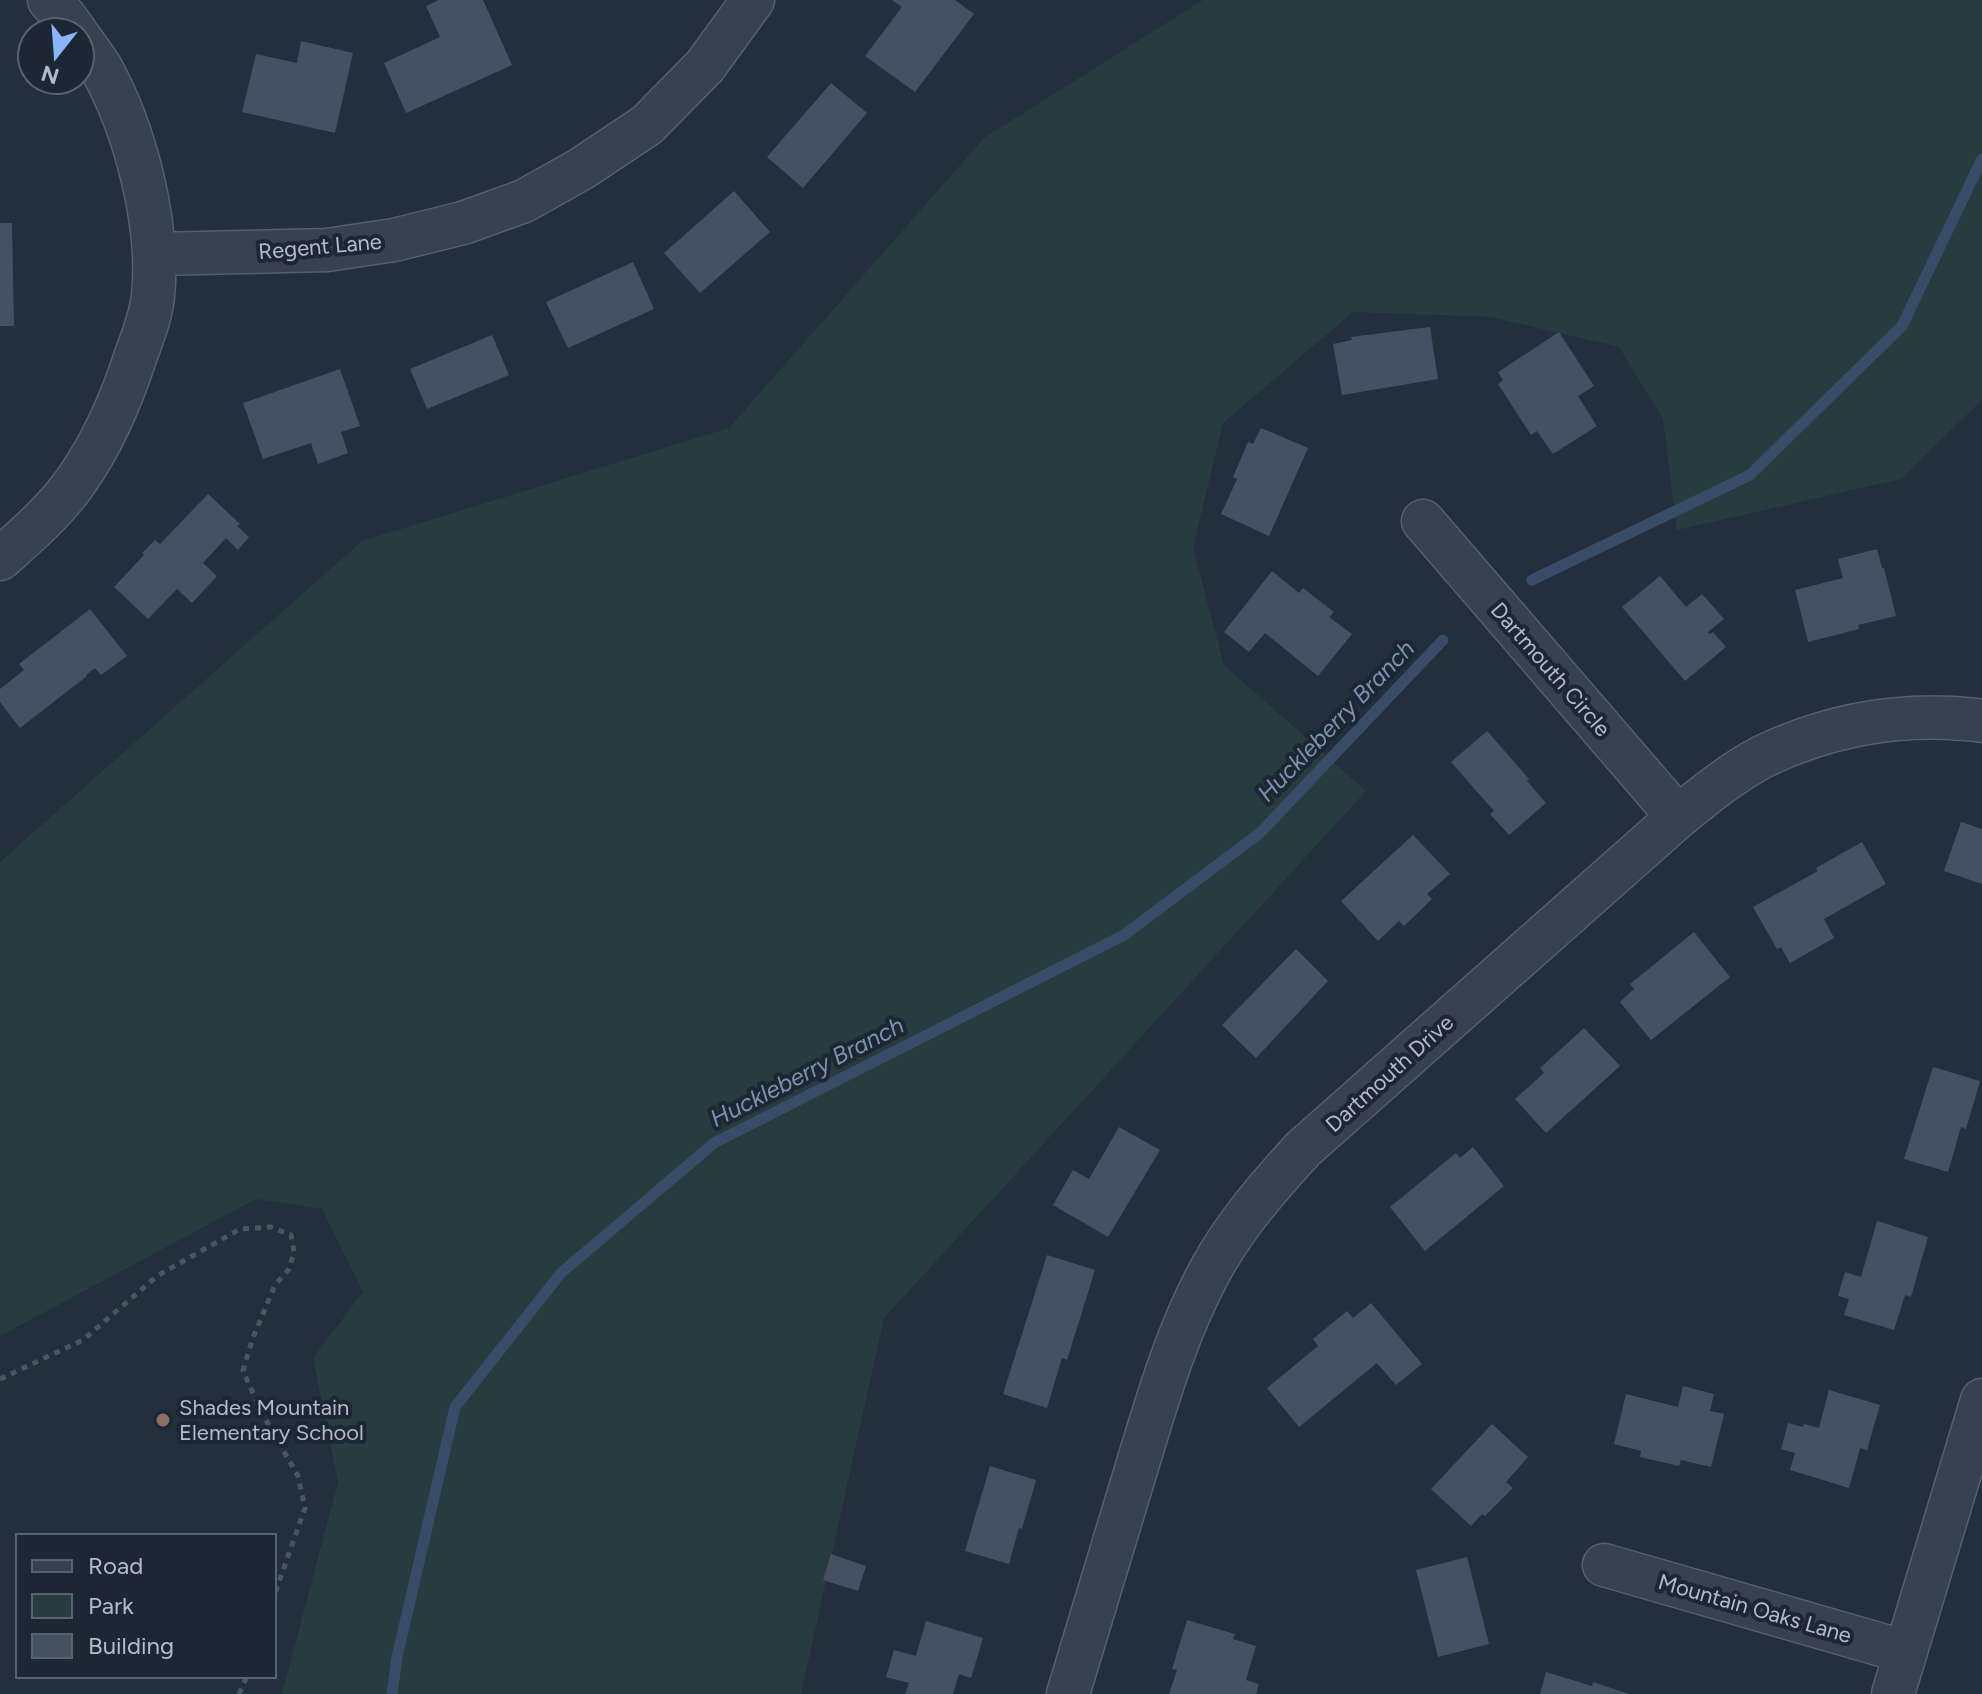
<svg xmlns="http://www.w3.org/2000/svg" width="1982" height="1694" viewBox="0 0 1982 1694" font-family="Figtree,sans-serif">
	<rect width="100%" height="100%" fill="#242f3e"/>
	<path fill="#263c3f" d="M 1203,0 L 1982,0 L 1982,400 L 1901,479 L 1677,530 L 1663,419 L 1619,347 L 1491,317 L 1353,312 L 1223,423 L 1193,548 L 1224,665 L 1366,791 L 884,1318 L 801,1694 L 282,1694 L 338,1482 L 313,1358 L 363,1292 L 322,1209 L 256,1199 L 0,1336 L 0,862 L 362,541 L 729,428 L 984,138 Z"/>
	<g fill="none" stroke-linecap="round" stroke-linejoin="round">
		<path stroke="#394c67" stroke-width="11" d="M 1532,580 L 1750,475 L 1902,326 L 1982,159
			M 392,1694 L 397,1657 L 455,1407 L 561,1273 L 714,1143 L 1124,935 L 1260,833 L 1443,640"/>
	</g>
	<path fill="#455162" d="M 439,0 L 483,0 L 512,65 L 406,113 L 384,63 L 440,37 L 426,6 Z
		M 892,0 L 955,0 L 974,14 L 915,92 L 865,56 L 902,7 Z
		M 301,41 L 353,53 L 335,133 L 242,112 L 256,54 L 297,63 Z
		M 831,83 L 867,113 L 803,188 L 767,157 Z
		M 734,191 L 770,232 L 700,293 L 664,253 Z
		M 0,223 L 12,223 L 14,326 L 0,326 Z
		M 633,262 L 654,309 L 568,348 L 546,302 Z
		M 1430,327 L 1438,379 L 1342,395 L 1333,344 L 1352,340 L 1351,337 Z
		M 1559,332 L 1594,386 L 1578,396 L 1597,426 L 1553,454 L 1537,431 L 1531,435 L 1498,384 L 1503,380 L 1498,372 Z
		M 492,335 L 509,375 L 427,409 L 410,369 Z
		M 340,369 L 360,426 L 341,432 L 348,453 L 318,464 L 311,443 L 263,459 L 243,403 Z
		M 1261,428 L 1308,448 L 1269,536 L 1221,514 L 1237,479 L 1233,477 L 1248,442 L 1253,444 Z
		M 208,494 L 240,524 L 237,526 L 249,537 L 238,550 L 226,538 L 203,563 L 217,576 L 192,603 L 177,589 L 148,619 L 114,587 L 144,555 L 142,553 L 155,540 L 160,544 Z
		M 1877,549 L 1882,568 L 1884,568 L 1896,616 L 1858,625 L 1859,629 L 1808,642 L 1795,590 L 1843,578 L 1838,559 Z
		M 1272,571 L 1299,593 L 1303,588 L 1334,612 L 1329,617 L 1352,634 L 1318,676 L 1265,633 L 1249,652 L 1224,632 Z
		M 1660,576 L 1686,607 L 1702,594 L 1724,619 L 1708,632 L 1710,634 L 1713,632 L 1726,647 L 1685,681 L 1622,607 Z
		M 90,609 L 127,656 L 101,675 L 95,668 L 86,675 L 87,676 L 20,728 L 0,702 L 0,689 L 24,670 L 19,664 Z
		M 1487,731 L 1529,779 L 1527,781 L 1546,803 L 1509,835 L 1490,814 L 1494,811 L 1451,762 Z
		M 1961,822 L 1982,829 L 1982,884 L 1944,871 Z
		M 1413,835 L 1450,874 L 1427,894 L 1432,899 L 1404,926 L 1399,921 L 1378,941 L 1341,901 Z
		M 1862,842 L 1886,884 L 1824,919 L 1834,938 L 1790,963 L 1781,947 L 1777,949 L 1753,907 L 1818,871 L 1816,868 Z
		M 1694,932 L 1730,977 L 1651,1040 L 1620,1002 L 1634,989 L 1630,984 Z
		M 1296,949 L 1328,981 L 1256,1058 L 1222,1025 Z
		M 1584,1028 L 1620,1066 L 1546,1133 L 1515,1099 L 1544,1073 L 1540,1068 Z
		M 1933,1067 L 1980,1081 L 1966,1129 L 1961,1127 L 1948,1172 L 1904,1159 Z
		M 1119,1127 L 1160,1150 L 1108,1237 L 1053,1205 L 1073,1170 L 1089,1179 Z
		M 1473,1147 L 1504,1186 L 1425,1251 L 1390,1207 L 1456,1153 L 1460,1158 Z
		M 1877,1221 L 1928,1237 L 1911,1297 L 1905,1295 L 1894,1330 L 1844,1315 L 1849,1299 L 1838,1296 L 1845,1272 L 1861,1277 Z
		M 1047,1255 L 1095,1270 L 1067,1360 L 1062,1358 L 1047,1408 L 1003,1394 Z
		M 1371,1303 L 1422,1364 L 1396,1385 L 1377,1363 L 1299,1427 L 1267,1388 L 1318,1346 L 1313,1339 L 1347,1311 L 1353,1318 Z
		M 1683,1386 L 1714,1394 L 1710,1411 L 1724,1414 L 1711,1467 L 1681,1460 L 1679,1466 L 1640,1457 L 1641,1451 L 1614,1444 L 1626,1394 L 1678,1407 Z
		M 1829,1390 L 1880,1405 L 1867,1450 L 1860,1448 L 1849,1488 L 1790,1470 L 1795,1453 L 1781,1449 L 1788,1423 L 1803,1427 L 1804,1424 L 1819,1428 Z
		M 1492,1424 L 1528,1457 L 1506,1482 L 1513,1488 L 1485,1516 L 1482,1514 L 1471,1526 L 1431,1489 Z
		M 990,1466 L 1036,1480 L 1022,1529 L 1019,1528 L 1009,1564 L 965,1551 Z
		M 831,1554 L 866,1566 L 858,1591 L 823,1580 Z
		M 1467,1557 L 1489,1644 L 1438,1657 L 1416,1570 Z
		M 1187,1620 L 1235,1634 L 1233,1639 L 1256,1646 L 1246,1680 L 1259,1684 L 1256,1694 L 1169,1694 L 1177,1670 L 1172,1669 Z
		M 926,1621 L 983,1638 L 971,1678 L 959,1674 L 953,1694 L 905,1694 L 909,1683 L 886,1677 L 894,1650 L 916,1656 Z
		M 1546,1672 L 1592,1686 L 1593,1682 L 1629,1694 L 1540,1694 Z"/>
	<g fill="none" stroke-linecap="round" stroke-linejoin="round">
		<defs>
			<path id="minor" d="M 49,0 L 65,17 L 76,32
				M 154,254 L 327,250 L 394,240 L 463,223 L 524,201 L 581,169 L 647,125 L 705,66 L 753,0
				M 1423,521 L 1678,817
				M 0,559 C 26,536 57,509 76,481 C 103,443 122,398 136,355 C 143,336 151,316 153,296 C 160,225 136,131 101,68 C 95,58 87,48 80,38
				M 1604,1565 L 1906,1652
				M 1068,1694 C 1090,1620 1113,1547 1135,1473 C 1156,1404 1176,1333 1211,1269 C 1235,1225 1269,1186 1303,1149 L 1678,817 C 1705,795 1733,772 1764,756 C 1823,728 1886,715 1951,718 C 1961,719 1972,719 1982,721
				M 1893,1694 L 1982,1400"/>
		</defs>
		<use href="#minor" stroke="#565f6c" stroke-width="45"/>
		<path stroke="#44595c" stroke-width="5" stroke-dasharray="6 6" stroke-linecap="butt" d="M 0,1379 L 83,1340 L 157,1276 L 240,1229 L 271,1227 L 291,1235 L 294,1252 L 289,1269 L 275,1285 L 252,1340 L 243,1371 L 263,1415 L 298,1476 L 305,1508 L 274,1596
			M 239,1694 L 247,1676"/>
		<use href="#minor" stroke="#38414e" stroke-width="42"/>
	</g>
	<circle fill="#8d6e63" stroke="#1d2633" stroke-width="3" cx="163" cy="1420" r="8"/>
	<g text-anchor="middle" stroke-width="8" stroke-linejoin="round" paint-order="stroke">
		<g font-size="22" fill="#b4bcc9" stroke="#1d2633">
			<text transform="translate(320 246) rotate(-5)" y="8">Regent Lane</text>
			<text transform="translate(1551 669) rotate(49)" y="8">Dartmouth Circle</text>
			<text transform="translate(1389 1073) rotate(-42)" y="8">Dartmouth Drive</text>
			<text transform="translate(1755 1608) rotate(16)" y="8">Mountain Oaks Lane</text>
		</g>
		<g font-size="22" fill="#b4bcc9" stroke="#1d2633" text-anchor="start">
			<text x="179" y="1415">Shades Mountain<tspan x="179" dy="25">Elementary School</tspan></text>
		</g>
		<g font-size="24" font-style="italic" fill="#7c92b1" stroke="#1d2633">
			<text transform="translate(1336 721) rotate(-46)" y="8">Huckleberry Branch</text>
			<text transform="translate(807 1072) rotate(-27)" y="8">Huckleberry Branch</text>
		</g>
	</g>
	<rect x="16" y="1534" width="260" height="144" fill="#1d2633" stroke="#59626f" stroke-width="2"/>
	<rect x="32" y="1560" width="40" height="12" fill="#38414e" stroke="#59626f" stroke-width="2"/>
	<text x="88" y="1574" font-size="24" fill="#b4bcc9">Road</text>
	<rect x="32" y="1594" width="40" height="24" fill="#263c3f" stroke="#59626f" stroke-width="2"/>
	<text x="88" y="1614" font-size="24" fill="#b4bcc9">Park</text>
	<rect x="32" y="1634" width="40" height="24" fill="#455162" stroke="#59626f" stroke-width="2"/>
	<text x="88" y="1654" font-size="24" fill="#b4bcc9">Building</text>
	<g transform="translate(56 56) rotate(197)"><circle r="38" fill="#1d2633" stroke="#59626f" stroke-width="2"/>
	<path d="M0-6L14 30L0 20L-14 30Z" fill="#8ab4f8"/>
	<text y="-12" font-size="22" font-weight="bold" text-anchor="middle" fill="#b4bcc9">N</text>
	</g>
</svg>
